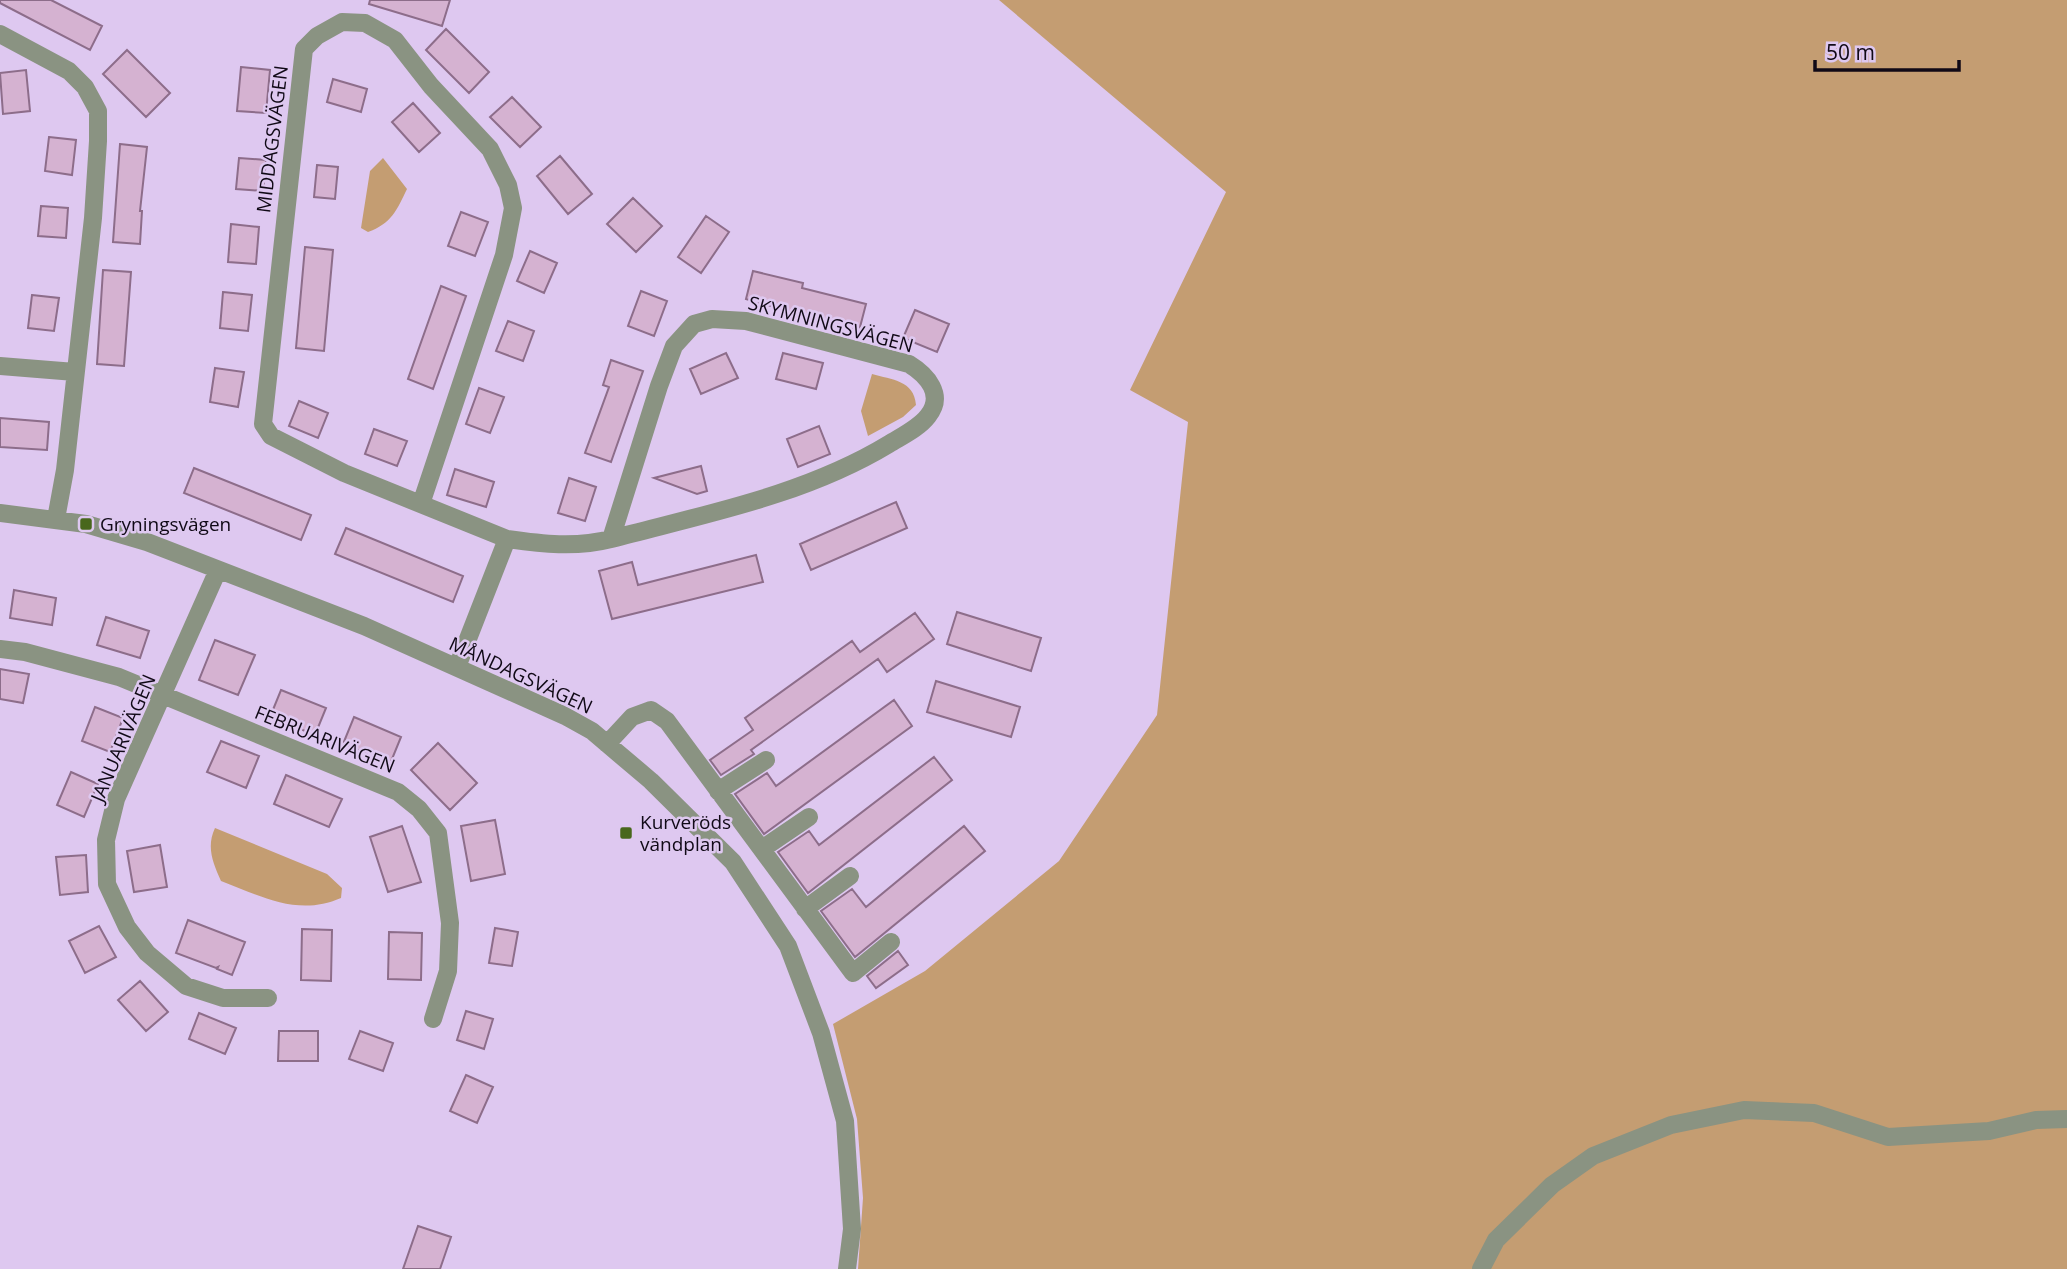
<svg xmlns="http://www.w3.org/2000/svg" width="2067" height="1269" viewBox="0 0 2067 1269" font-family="'Open Sans',sans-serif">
	<rect width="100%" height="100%" fill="#dec8f0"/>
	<path fill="#c49d72" d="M 999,0 L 2067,0 L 2067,1269 L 858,1269 L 863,1198 L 857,1119 L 833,1024 L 925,971 L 1059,861 L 1157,715 L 1188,422 L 1130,390 L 1226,192 Z
		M 383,158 L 407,189 C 397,210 391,224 368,232 L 361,228 L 370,171 Z
		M 872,374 C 892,380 914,380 916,405 L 903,417 L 868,436 L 861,411 Z
		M 215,828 L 327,874 L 342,888 L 341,898 C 298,917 261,896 221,881 C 213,863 206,847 215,828 Z"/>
	<path fill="#d5b2d1" stroke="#8d6d8a" stroke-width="2" d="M 0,0 L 51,0 L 102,26 L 90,50 L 0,3 Z
		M 370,0 L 450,0 L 442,26 L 369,4 Z
		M 446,29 L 489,72 L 469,93 L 426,50 Z
		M 127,50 L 170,93 L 146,117 L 103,74 Z
		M 241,67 L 270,70 L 266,113 L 237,111 Z
		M 26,70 L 30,111 L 3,114 L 0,73 Z
		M 333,79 L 367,89 L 361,112 L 327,102 Z
		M 512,97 L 541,127 L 520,147 L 490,117 Z
		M 413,103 L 440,133 L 419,152 L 392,122 Z
		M 49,137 L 76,140 L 72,175 L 45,171 Z
		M 120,144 L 147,147 L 140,211 L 142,211 L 140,244 L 113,242 Z
		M 560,156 L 592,194 L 568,214 L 537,176 Z
		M 239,158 L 266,160 L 263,191 L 236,189 Z
		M 317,165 L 338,167 L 335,199 L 314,197 Z
		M 633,198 L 662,226 L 636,252 L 607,224 Z
		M 41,206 L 68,208 L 66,238 L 38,236 Z
		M 461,212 L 488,222 L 475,256 L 448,246 Z
		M 706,216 L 729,232 L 701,273 L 678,257 Z
		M 231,224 L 259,227 L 256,264 L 228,262 Z
		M 305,247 L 333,250 L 324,351 L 296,348 Z
		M 530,251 L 557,263 L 544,293 L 517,281 Z
		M 103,270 L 131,272 L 124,366 L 97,364 Z
		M 753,271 L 803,283 L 802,288 L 866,304 L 859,331 L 746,299 Z
		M 441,286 L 466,296 L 433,389 L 408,379 Z
		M 641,291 L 667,301 L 654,336 L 628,326 Z
		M 223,292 L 252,295 L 248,331 L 220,328 Z
		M 32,295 L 59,298 L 54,331 L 28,328 Z
		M 915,310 L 949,324 L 937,352 L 903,338 Z
		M 508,321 L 534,331 L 523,361 L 496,351 Z
		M 726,353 L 738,378 L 701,394 L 690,369 Z
		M 783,353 L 823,363 L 816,389 L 776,379 Z
		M 611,360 L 643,371 L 611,462 L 585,453 L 609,387 L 603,385 Z
		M 215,368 L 244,372 L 238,407 L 210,402 Z
		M 479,388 L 504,397 L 490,433 L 466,424 Z
		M 299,401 L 328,413 L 318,438 L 289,426 Z
		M 0,418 L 49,422 L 47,450 L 0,447 Z
		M 819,426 L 830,454 L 798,467 L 787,439 Z
		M 374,429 L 407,441 L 397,466 L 365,454 Z
		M 701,466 L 707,491 L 697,494 L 654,478 Z
		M 194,468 L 311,515 L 301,540 L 184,493 Z
		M 455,469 L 494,482 L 486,507 L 447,495 Z
		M 569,478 L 596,487 L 585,521 L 558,513 Z
		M 896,502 L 907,528 L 811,570 L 800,544 Z
		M 346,528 L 463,576 L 453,602 L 335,554 Z
		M 756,555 L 763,582 L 612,619 L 599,571 L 632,562 L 638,585 Z
		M 14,590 L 56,598 L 52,625 L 10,618 Z
		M 957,612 L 1041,638 L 1031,671 L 947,644 Z
		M 915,613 L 934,639 L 887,672 L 878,659 L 751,750 L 754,754 L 721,775 L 710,760 L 753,730 L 745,718 L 852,641 L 860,652 Z
		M 106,617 L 149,631 L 140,658 L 97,645 Z
		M 215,640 L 255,655 L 238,695 L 199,680 Z
		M 0,669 L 29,674 L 23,703 L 0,699 Z
		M 936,681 L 1020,707 L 1011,737 L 927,712 Z
		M 281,690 L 326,708 L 315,735 L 270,717 Z
		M 894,700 L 912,726 L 764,834 L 735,794 L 767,773 L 776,786 Z
		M 95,707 L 123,718 L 110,752 L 82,741 Z
		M 354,717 L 401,737 L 390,764 L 343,744 Z
		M 221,741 L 259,756 L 246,788 L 207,772 Z
		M 438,743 L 477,783 L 450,810 L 411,770 Z
		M 934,757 L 952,780 L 808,893 L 778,852 L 809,831 L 819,845 Z
		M 71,772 L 98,784 L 84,817 L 57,805 Z
		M 286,775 L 342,799 L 329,827 L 274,804 Z
		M 495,820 L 505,874 L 471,881 L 461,826 Z
		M 402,826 L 421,882 L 388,892 L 370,837 Z
		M 964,826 L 985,851 L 855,957 L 821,911 L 852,889 L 866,907 Z
		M 160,845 L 167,887 L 134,892 L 127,851 Z
		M 86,855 L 88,892 L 60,895 L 56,857 Z
		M 188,920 L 245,942 L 232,975 L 217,969 L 218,967 L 216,968 L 176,953 Z
		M 99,926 L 116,957 L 85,973 L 69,941 Z
		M 495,928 L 518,932 L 512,966 L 489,963 Z
		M 302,929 L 332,930 L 331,981 L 301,980 Z
		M 389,932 L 422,933 L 421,980 L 388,979 Z
		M 898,951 L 908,965 L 876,988 L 867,976 Z
		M 140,981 L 168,1012 L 146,1031 L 118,1000 Z
		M 466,1011 L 493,1019 L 484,1049 L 457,1040 Z
		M 199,1013 L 236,1028 L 225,1054 L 189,1039 Z
		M 279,1031 L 318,1031 L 318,1061 L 278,1061 Z
		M 360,1031 L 393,1043 L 383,1071 L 349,1059 Z
		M 466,1075 L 493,1087 L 477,1123 L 450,1111 Z
		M 418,1226 L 451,1237 L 440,1269 L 403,1269 Z"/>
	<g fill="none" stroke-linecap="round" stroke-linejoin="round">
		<path stroke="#8a9382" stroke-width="18" d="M 0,34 L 69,71 L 85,87 L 98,111 L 98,141 L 93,218 L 65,470 L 56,519
			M 0,366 L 75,372
			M 421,504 L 504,255 L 513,208 L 508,185 L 490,149 L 431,86 L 395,40 L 365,23 L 342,22 L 317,36 L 304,49 L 263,424 L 271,436 L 344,473 L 507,539
			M 0,513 L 86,524 L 147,542 L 364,626 L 565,716 L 592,731 L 651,781 L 733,862 L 788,946 L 821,1033 L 845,1121 L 852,1229 L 847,1269
			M 218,570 L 116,799 L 106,840 L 107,884 L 127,927 L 147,953 L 186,986 L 223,998 L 268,998
			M 0,649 L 25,652 L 119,677 L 398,792 L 419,809 L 438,833 L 450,923 L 448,971 L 433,1019
			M 457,667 L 507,539 C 542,544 576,548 611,539 L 659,386 L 674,346 L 694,324 L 712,319 L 746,321 L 909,364 C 927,375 945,395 928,416 C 919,428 902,436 889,444 C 805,495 705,514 611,539
			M 607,744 L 632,717 L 651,710 L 667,721 L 853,973 L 891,942
			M 718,791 L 766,760
			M 762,849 L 809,817
			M 805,909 L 850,876
			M 1481,1269 L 1496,1240 L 1552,1185 L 1593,1156 L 1671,1125 L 1744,1110 L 1814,1113 L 1888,1137 L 1989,1131 L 2036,1120 L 2067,1119"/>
	</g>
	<g fill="#48671c" stroke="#dec8f0" stroke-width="2.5">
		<rect x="79" y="517" width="14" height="14" rx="3.5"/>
		<rect x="619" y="826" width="14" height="14" rx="3.5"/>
	</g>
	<g text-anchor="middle" stroke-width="5" stroke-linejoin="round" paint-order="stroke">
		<g font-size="19" fill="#100916" stroke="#dec8f0">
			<text transform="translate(272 139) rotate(-83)" y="7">MIDDAGSVÄGEN</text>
			<text transform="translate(831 324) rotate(15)" y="7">SKYMNINGSVÄGEN</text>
			<text transform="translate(521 675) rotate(25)" y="7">MÅNDAGSVÄGEN</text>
			<text transform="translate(123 738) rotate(-67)" y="7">JANUARIVÄGEN</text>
			<text transform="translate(325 739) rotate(22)" y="7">FEBRUARIVÄGEN</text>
		</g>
		<g font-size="19" fill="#100916" stroke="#dec8f0" text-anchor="start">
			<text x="100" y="531">Gryningsvägen</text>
			<text x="640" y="829">Kurveröds<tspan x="640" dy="22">vändplan</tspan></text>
		</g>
	</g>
	<path d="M1815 60v10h144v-10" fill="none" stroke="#100916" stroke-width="3.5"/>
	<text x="1826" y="60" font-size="21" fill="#100916" stroke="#dec8f0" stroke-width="5" paint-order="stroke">50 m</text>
</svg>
